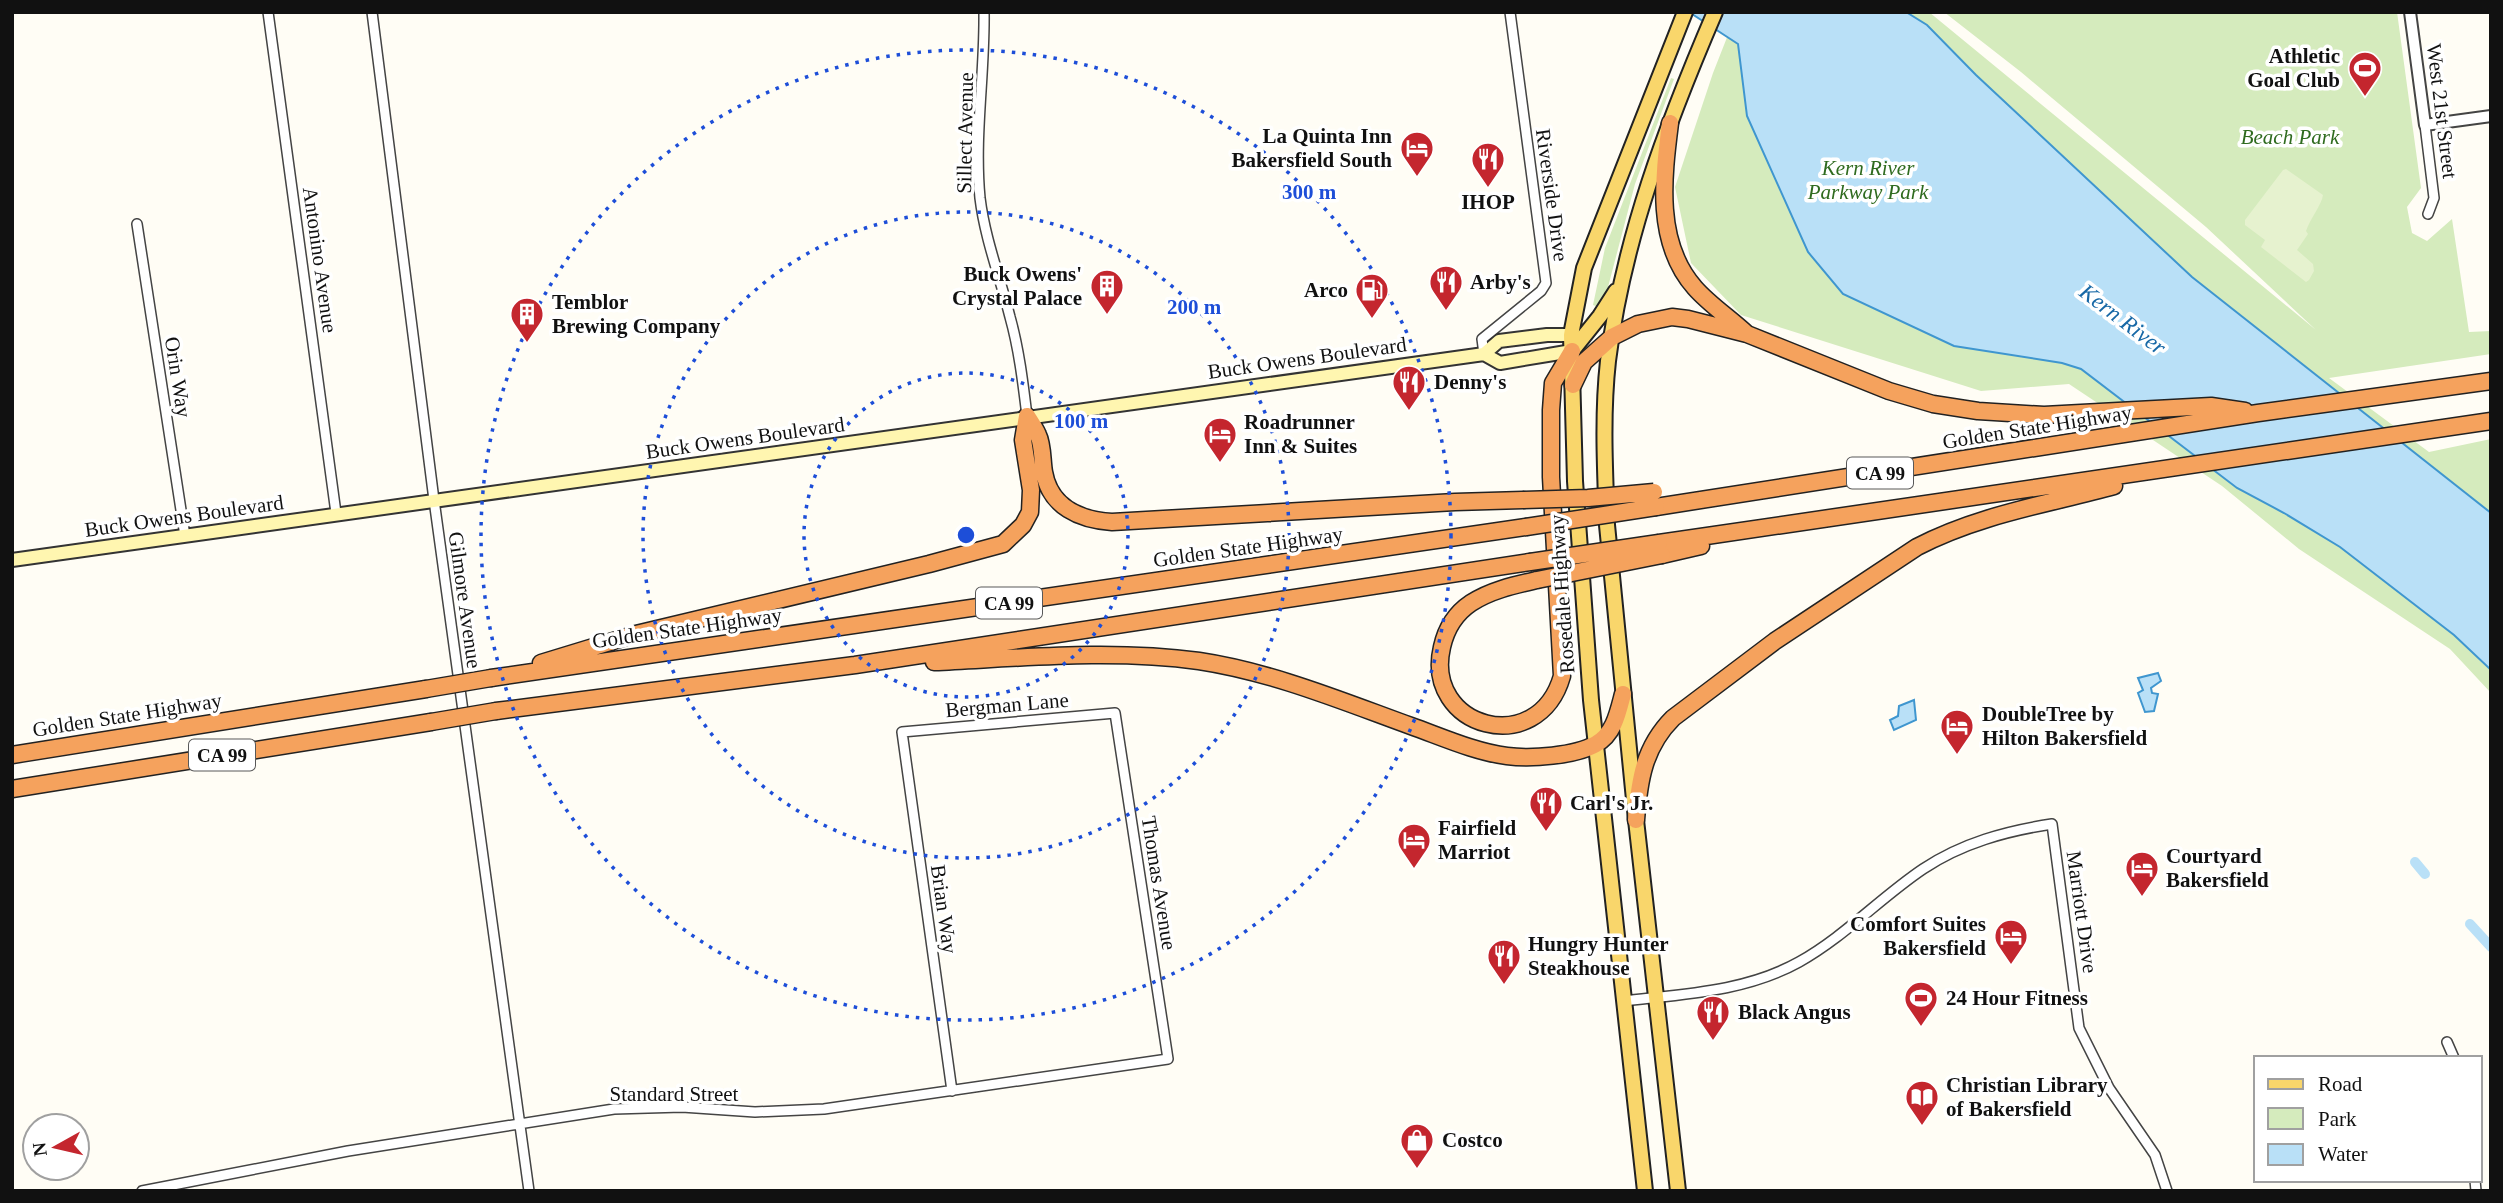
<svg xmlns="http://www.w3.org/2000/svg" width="2503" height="1203" viewBox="0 0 2503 1203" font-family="'Times New Roman',serif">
	<rect width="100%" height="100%" fill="#fffdf5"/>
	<path fill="#d5ebbd" d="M 1737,12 L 1929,12 L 2316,330 L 2206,227 L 2021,72 L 1944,12 L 2397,12 L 2421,188 L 2407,207 L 2412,233 L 2427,241 L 2452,219 L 2469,332 L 2491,331 L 2491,354 L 2329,378 L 2429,452 L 2491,439 L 2491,693 L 2450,649 L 2299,549 L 2222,486 L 2069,384 L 1981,391 L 1741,315 L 1691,263 L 1675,187 L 1713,73 Z
		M 1671,78 L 1674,79 L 1635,184 L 1607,291 L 1598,307 L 1593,305 L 1605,248 Z"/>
	<path fill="#e6f2cf" d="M 2286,169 L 2323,195 C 2322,204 2310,219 2306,231 L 2308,234 L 2297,250 L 2313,264 L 2314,271 L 2309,280 L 2306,282 L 2261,247 L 2265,240 L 2245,225 L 2245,220 L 2283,170 Z"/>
	<path fill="#b9e0f7" stroke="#3f96cf" stroke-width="2" d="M 1689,12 L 1906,12 L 1927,25 L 1976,75 L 2192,277 L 2491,513 L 2491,670 L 2454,635 L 2340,547 L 2284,513 L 2237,488 L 2081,369 L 2062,363 L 1954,346 L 1843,294 L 1808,252 L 1747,116 L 1738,44 Z
		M 2158,673 L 2161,681 L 2151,688 L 2152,693 L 2158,694 L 2154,711 L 2145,712 L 2138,693 L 2143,690 L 2138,678 Z
		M 1914,700 L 1916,720 L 1894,730 L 1890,720 L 1898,716 L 1899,706 Z"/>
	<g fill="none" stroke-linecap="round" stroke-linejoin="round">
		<path stroke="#b9e0f7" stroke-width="10" d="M 2415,862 L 2425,874
			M 2470,924 L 2491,947"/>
		<defs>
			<path id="minor" d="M 268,12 L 336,513
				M 372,12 L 434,500 L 529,1191
				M 984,12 C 985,74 974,136 980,198 C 985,239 1000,277 1010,317 C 1019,349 1023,383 1027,416
				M 2425,125 L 2434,198 L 2428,214
				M 137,224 L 185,536
				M 1484,354 L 1482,339 L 1541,291 L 1546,283 L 1510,12
				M 1623,1001 C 1683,994 1745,992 1799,962 C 1844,937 1880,898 1923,869 C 1962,843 2006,831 2052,824 L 2079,1028 L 2109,1088 L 2155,1155 L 2167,1191
				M 2447,1042 L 2454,1058
				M 2475,1180 L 2476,1191
				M 142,1191 L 348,1151 L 614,1109 L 682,1107 L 755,1112 L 824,1109 L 1168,1059 L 1115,713 L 902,732 L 952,1091"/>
			<path id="tertiary" d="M 2410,12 L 2425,125 L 2491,116"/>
			<path id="secondary" d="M 1484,354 L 1500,363 L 1572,351
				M 12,560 L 1484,354 L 1499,341 L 1547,335 L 1571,335"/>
			<path id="primary" d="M 1572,351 L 1600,316 L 1616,291
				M 1645,1191 L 1591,700 L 1575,481 L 1571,335 L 1584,268 L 1685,12
				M 1678,1191 L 1636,820 L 1607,525 C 1605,471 1602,415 1608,361 C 1623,239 1667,124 1715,12"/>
			<path id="motorway" d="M 1670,123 C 1663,178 1655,243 1695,288 C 1710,305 1730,318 1747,334
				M 1573,385 L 1584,362 L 1612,337 L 1638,324 L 1672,317 L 1688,319 L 1747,334 L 1889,391 L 1933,404 L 1978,411 L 2044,415 L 2211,406 L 2245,411
				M 1027,416 C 1031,422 1035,428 1038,435 C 1043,445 1042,461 1044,472 C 1050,507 1080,520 1112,522 L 1455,502 L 1523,500
				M 1656,507 L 2258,413 L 2491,381
				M 1659,543 L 2491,421
				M 1662,555 L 1701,546
				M 1537,580 C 1515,585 1491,590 1471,603 C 1456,613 1446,629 1442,647 C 1423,728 1538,760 1562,676 L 1551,477 L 1551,410 L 1553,383 L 1572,351
				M 934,662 C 1021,658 1112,649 1199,661 C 1272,672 1342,701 1411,726 C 1442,737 1475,752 1507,756 C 1531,759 1575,756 1596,744 C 1614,734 1618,713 1623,694
				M 541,663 L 636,634 L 929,564 L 1003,544 L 1023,525 L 1030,512 L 1031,490 L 1023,440 L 1027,416
				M 491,678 L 1526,527
				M 496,711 L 855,665 L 1530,562
				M 12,755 L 426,689
				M 12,789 L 431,722
				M 1636,820 C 1639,780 1644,747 1673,718 L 1775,641 L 1917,547 C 1978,515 2048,504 2114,486"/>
		</defs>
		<use href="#minor" stroke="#444" stroke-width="12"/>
		<use href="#tertiary" stroke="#444" stroke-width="14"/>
		<use href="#secondary" stroke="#333" stroke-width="16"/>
		<use href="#primary" stroke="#222" stroke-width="18"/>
		<use href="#motorway" stroke="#222" stroke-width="19"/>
		<use href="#minor" stroke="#fff" stroke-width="9"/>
		<use href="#tertiary" stroke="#fff" stroke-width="10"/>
		<use href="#secondary" stroke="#fff6b0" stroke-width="12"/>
		<use href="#primary" stroke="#f9d66b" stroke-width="14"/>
		<use href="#motorway" stroke="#f5a25d" stroke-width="16"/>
		<defs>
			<path id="motorway-bridge" d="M 1523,500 L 1588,498 L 1654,492
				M 1526,527 L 1656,507
				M 1530,562 L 1659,543
				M 1537,580 L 1662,555
				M 426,689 L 491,678
				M 431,722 L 496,711"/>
		</defs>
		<use href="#motorway-bridge" stroke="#222" stroke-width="19" stroke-linecap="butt"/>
		<use href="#motorway-bridge" stroke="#f5a25d" stroke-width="16"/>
	</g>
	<g fill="none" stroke="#1d4ed8" stroke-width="3.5" stroke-dasharray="3.5 7">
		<circle cx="966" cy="535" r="162"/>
		<circle cx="966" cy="535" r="323"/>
		<circle cx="966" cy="535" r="485"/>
	</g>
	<defs>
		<symbol id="stadium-pin" viewBox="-11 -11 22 30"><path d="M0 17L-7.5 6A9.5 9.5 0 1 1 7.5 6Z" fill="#c4262e" stroke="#fff"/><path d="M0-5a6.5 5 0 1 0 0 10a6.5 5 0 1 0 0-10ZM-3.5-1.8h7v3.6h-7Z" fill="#fff"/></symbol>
		<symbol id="hotel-pin" viewBox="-11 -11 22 30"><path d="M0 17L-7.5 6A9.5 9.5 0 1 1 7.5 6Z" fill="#c4262e" stroke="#fff"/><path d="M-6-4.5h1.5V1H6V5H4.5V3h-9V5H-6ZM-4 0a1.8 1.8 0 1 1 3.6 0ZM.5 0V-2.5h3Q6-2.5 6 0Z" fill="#fff"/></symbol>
		<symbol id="restaurant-pin" viewBox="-11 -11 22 30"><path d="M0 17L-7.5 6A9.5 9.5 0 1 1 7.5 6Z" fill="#c4262e" stroke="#fff"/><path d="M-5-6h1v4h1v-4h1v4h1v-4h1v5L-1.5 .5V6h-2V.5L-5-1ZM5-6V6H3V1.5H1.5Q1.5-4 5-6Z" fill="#fff"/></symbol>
		<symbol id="building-pin" viewBox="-11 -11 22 30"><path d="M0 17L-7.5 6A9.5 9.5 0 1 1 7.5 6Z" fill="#c4262e" stroke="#fff"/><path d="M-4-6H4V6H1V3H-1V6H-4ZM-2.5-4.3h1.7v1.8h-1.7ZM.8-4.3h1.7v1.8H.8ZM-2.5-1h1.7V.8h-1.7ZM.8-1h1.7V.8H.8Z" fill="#fff"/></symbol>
		<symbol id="fuel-pin" viewBox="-11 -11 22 30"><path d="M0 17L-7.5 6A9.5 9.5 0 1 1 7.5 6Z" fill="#c4262e" stroke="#fff"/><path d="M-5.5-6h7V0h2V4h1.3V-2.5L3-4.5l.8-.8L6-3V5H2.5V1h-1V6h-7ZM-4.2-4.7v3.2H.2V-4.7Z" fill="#fff"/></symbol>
		<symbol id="library-pin" viewBox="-11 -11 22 30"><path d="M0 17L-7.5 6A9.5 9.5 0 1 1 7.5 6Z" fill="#c4262e" stroke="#fff"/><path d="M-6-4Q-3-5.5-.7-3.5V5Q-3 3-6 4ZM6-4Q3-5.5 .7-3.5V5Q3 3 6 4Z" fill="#fff"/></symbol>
		<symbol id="shop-pin" viewBox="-11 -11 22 30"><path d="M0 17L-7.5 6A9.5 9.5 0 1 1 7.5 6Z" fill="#c4262e" stroke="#fff"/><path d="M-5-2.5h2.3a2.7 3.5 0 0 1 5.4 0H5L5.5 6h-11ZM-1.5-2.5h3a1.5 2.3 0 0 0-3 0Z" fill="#fff"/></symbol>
	</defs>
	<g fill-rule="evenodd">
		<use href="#stadium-pin" x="2346" y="49" width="38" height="52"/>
		<use href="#hotel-pin" x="1398" y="129" width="38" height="52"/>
		<use href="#restaurant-pin" x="1469" y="140" width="38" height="52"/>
		<use href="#restaurant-pin" x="1427" y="263" width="38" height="52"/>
		<use href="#building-pin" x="1088" y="267" width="38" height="52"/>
		<use href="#fuel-pin" x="1353" y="271" width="38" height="52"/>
		<use href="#building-pin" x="508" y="295" width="38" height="52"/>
		<use href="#restaurant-pin" x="1390" y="363" width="38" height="52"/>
		<use href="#hotel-pin" x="1201" y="415" width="38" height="52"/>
		<use href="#hotel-pin" x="1938" y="707" width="38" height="52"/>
		<use href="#restaurant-pin" x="1527" y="784" width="38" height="52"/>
		<use href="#hotel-pin" x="1395" y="821" width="38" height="52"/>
		<use href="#hotel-pin" x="2123" y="849" width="38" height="52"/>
		<use href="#hotel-pin" x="1992" y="917" width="38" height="52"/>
		<use href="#restaurant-pin" x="1485" y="937" width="38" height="52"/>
		<use href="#stadium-pin" x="1902" y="979" width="38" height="52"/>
		<use href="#restaurant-pin" x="1694" y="993" width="38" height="52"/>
		<use href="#library-pin" x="1903" y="1078" width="38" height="52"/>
		<use href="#shop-pin" x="1398" y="1121" width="38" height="52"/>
	</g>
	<g text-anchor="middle" stroke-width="7" stroke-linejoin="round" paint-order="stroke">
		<g fill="#fff" stroke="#585858" stroke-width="2">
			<rect x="1847" y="457.5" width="66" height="31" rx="5"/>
			<rect x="976" y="587.5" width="66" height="31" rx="5"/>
			<rect x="189" y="739.5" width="66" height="31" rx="5"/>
		</g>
		<g font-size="19" font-weight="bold" fill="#111">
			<text x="1880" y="480">CA 99</text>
			<text x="1009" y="610">CA 99</text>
			<text x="222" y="762">CA 99</text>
		</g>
		<g font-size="21" font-weight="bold" fill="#111" stroke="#fff" text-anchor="start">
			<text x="2340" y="63" text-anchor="end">Athletic<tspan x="2340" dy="24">Goal Club</tspan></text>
			<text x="1392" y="143" text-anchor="end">La Quinta Inn<tspan x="1392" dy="24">Bakersfield South</tspan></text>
			<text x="1488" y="209" text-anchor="middle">IHOP</text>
			<text x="1082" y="281" text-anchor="end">Buck Owens'<tspan x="1082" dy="24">Crystal Palace</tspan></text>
			<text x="1470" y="289">Arby's</text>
			<text x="1348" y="297" text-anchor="end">Arco</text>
			<text x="552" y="309">Temblor<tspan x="552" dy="24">Brewing Company</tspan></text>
			<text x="1434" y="389">Denny's</text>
			<text x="1244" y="429">Roadrunner<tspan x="1244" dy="24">Inn &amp; Suites</tspan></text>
			<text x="1982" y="721">DoubleTree by<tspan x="1982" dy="24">Hilton Bakersfield</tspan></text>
			<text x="1570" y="810">Carl's Jr.</text>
			<text x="1438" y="835">Fairfield<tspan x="1438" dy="24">Marriot</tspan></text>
			<text x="2166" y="863">Courtyard<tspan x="2166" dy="24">Bakersfield</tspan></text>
			<text x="1986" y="931" text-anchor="end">Comfort Suites<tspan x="1986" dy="24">Bakersfield</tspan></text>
			<text x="1528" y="951">Hungry Hunter<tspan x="1528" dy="24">Steakhouse</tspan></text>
			<text x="1946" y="1005">24 Hour Fitness</text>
			<text x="1738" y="1019">Black Angus</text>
			<text x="1946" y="1092">Christian Library<tspan x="1946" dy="24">of Bakersfield</tspan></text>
			<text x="1442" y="1147">Costco</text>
		</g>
		<g font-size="21" fill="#111" stroke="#fff">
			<text transform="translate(2442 111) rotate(83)" y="7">West 21st Street</text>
			<text transform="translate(965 133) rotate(-89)" y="7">Sillect Avenue</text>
			<text transform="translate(1552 195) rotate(82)" y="7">Riverside Drive</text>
			<text transform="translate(320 260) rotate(82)" y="7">Antonino Avenue</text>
			<text transform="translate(1307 358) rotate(-8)" y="7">Buck Owens Boulevard</text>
			<text transform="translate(178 377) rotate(81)" y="7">Orin Way</text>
			<text transform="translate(2037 427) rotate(-9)" y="7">Golden State Highway</text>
			<text transform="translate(745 438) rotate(-8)" y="7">Buck Owens Boulevard</text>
			<text transform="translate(184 516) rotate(-8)" y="7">Buck Owens Boulevard</text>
			<text transform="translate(1248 547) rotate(-8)" y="7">Golden State Highway</text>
			<text transform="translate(1562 594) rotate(-94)" y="7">Rosedale Highway</text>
			<text transform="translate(465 600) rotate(82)" y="7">Gilmore Avenue</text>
			<text transform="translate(687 628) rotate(-8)" y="7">Golden State Highway</text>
			<text transform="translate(1007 705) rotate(-5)" y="7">Bergman Lane</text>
			<text transform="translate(127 715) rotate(-9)" y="7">Golden State Highway</text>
			<text transform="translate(1159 883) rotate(81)" y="7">Thomas Avenue</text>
			<text transform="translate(944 909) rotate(82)" y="7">Brian Way</text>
			<text transform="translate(2082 912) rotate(82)" y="7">Marriott Drive</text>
			<text x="674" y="1101">Standard Street</text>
		</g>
		<g font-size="21" font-style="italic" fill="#2f6b1f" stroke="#fff">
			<text x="2290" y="144">Beach Park</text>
			<text x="1868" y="175">Kern River<tspan x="1868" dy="24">Parkway Park</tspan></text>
		</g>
		<g font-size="23" font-style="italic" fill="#1768a6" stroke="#fff">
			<text transform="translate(2123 319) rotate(37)" y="8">Kern River</text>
		</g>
	</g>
	<circle cx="966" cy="535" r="10" fill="#1d4ed8" stroke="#fff" stroke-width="3.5"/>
	<g font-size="21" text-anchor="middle" font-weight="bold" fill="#1d4ed8" stroke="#fff" stroke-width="7" stroke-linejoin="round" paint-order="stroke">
		<text x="1309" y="199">300 m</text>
		<text x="1194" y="314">200 m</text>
		<text x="1081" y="428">100 m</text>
	</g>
	<rect width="2503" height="1203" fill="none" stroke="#111111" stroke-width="28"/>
	<rect x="2254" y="1056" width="228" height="126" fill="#ffffff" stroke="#a0a0a0" stroke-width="2"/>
	<rect x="2268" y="1079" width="35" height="10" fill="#f9d66b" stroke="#a0a0a0" stroke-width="2"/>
	<text x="2318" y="1091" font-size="21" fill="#111111">Road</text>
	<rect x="2268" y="1108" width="35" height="21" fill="#d5ebbd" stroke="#a0a0a0" stroke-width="2"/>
	<text x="2318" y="1126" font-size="21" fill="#111111">Park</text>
	<rect x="2268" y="1144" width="35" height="21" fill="#b9e0f7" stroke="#a0a0a0" stroke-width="2"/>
	<text x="2318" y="1161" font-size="21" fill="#111111">Water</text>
	<g transform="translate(56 1147) rotate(262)"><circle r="33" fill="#ffffff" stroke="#a0a0a0" stroke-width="2"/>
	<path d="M0-5L12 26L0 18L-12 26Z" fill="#c4262e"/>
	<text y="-10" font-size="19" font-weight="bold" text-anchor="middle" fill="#111111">N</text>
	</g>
</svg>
